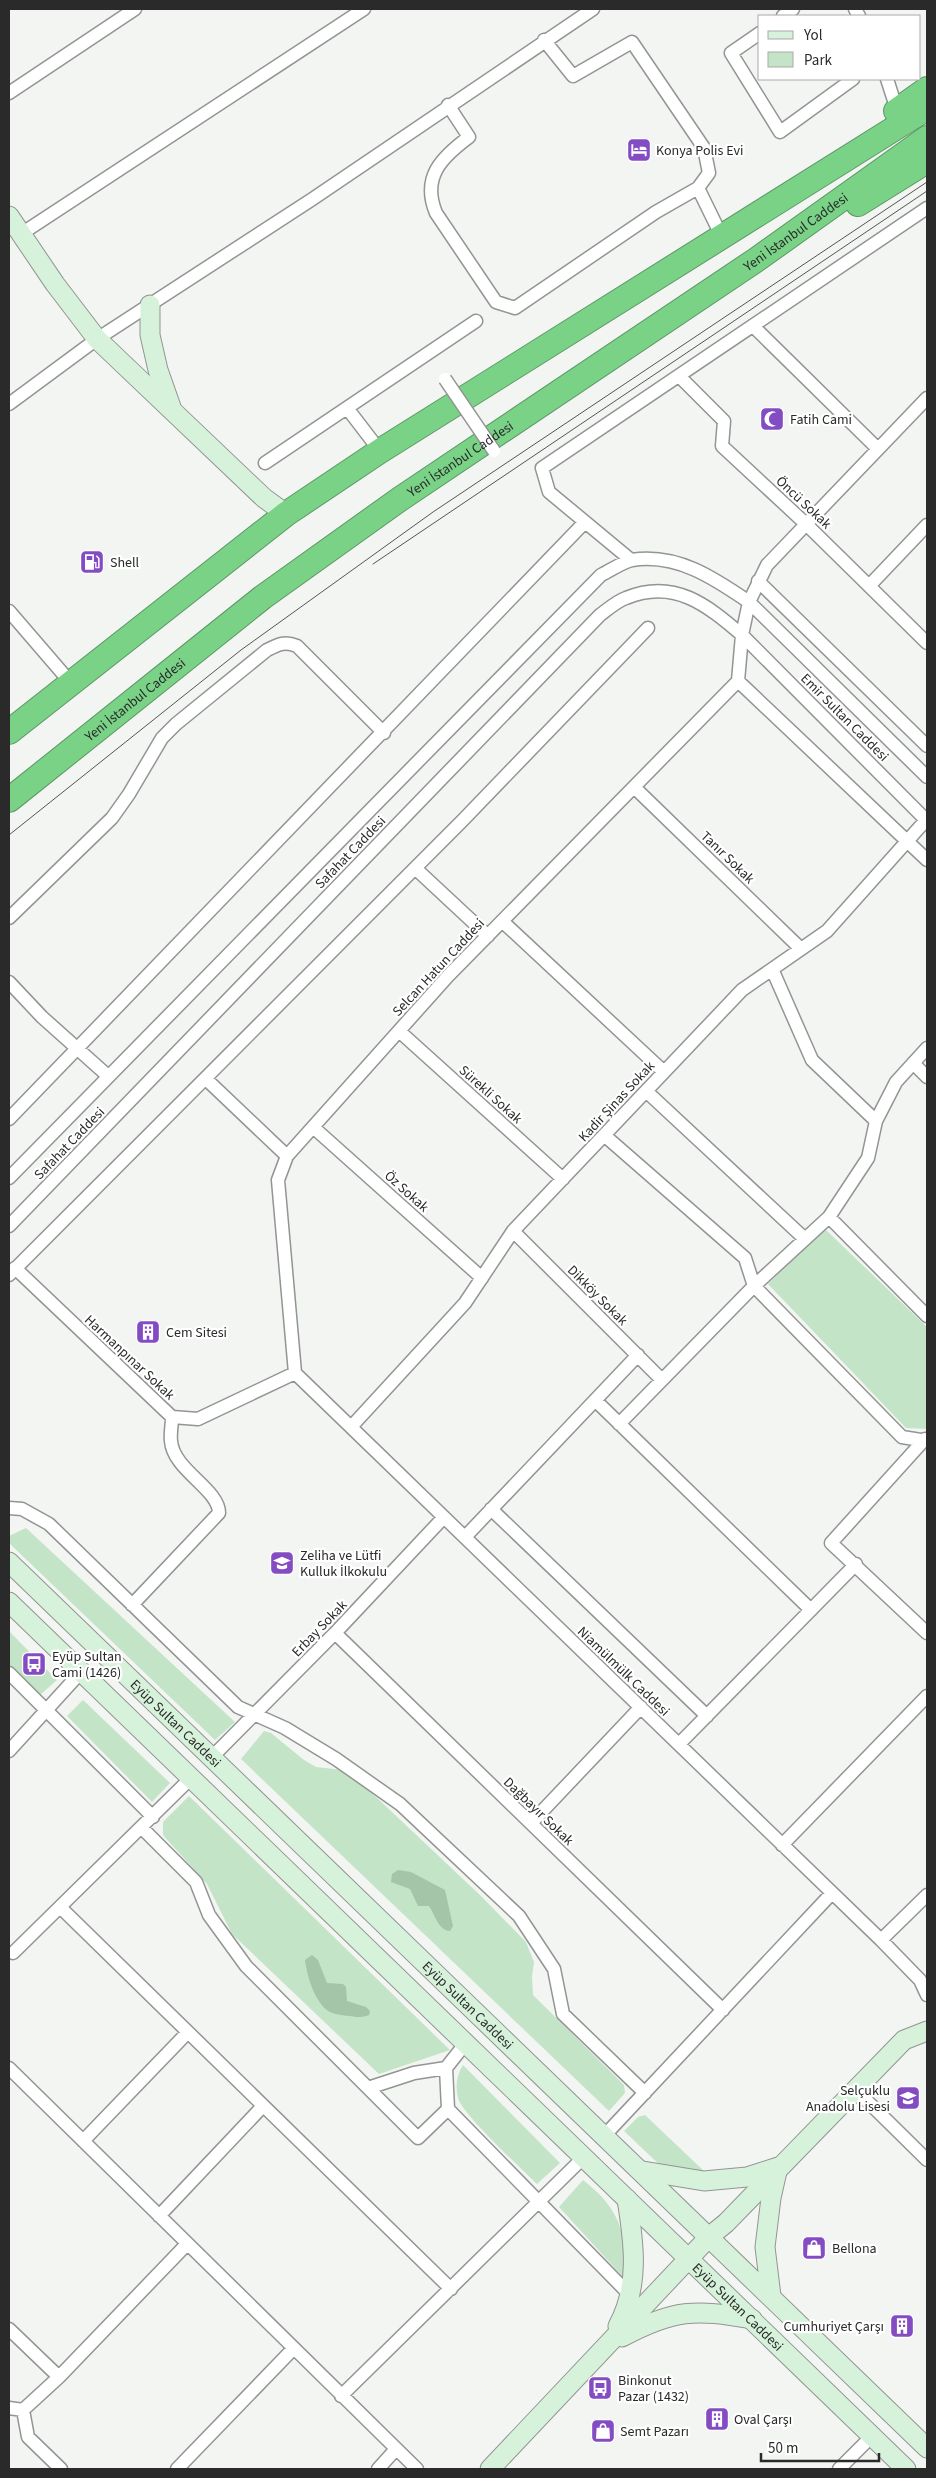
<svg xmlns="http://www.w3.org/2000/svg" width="936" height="2478" viewBox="0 0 936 2478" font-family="'Source Sans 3',sans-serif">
	<rect width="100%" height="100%" fill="#f2f5f2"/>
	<path fill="#c4e4c7" d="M 825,1229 L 927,1327 L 927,1429 L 906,1428 L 768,1284 Z
		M 26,1528 L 235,1722 L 215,1740 L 9,1543 L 9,1536 Z
		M 9,1631 L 57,1680 L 40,1695 L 9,1664 Z
		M 83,1700 L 170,1783 L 152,1802 L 67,1716 Z
		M 264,1731 L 271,1733 L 304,1760 L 316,1767 L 343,1770 L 357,1779 L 481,1896 L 526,1942 L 534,1962 L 532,1977 L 533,1995 L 624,2085 L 625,2093 L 609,2111 L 241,1759 Z
		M 189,1796 L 450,2050 L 379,2074 L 232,1934 L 207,1884 L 163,1835 L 163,1822 Z
		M 463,2065 L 560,2163 L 537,2184 C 523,2170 461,2113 458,2098 C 455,2087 457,2074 463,2065 Z
		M 645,2115 L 705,2172 L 664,2169 L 624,2131 L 638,2117 Z
		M 583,2180 C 619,2208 628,2233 624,2278 L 559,2207 Z"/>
	<path fill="#a4c5a7" d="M 398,1870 L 411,1872 L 445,1890 L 453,1926 L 450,1931 C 438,1930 435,1915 429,1906 L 418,1906 L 410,1889 L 391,1882 L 392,1874 Z
		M 312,1955 L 318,1960 L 327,1983 L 343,1984 L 346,1987 L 347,2001 L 366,2007 L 370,2011 L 369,2015 C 361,2018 357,2017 349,2016 C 343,2015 336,2015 330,2012 C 315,2004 307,1976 305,1960 Z"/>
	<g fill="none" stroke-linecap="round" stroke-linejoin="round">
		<defs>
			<path id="street" d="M 855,9 L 859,16
				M 783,16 L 793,9
				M 760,33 L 731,53 L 780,132 L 853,79
				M 544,40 L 573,76 L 632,42 L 704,148 L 709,173 L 698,188 L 722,237
				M 887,79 L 897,110
				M 9,93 L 135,9
				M 448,105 L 469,137 C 442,157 421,177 436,213 L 496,302 L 515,308 L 656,212 L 698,188
				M 21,234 L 364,9
				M 753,326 L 878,449
				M 679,376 L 724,421 L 722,446 L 806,524 L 927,643
				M 9,404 L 97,339 L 311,200 L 593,9
				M 347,408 L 380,451
				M 265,463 L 476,321
				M 631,560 L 549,492 L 542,468 L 927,208
				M 758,581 L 927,746
				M 869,586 L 927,525
				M 9,611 L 71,683
				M 738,681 L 927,860
				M 634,787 L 801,949
				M 415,868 L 488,936
				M 9,918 L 112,818 L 129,794 L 162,738 L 176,724 L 267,650 C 279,644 285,641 297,646 L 384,733
				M 502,921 L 664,1072
				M 772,969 L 812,1060 L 876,1121
				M 9,982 L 42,1017 L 108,1076
				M 399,1031 L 563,1179
				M 927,1048 L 896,1082 L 876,1121 L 868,1158 L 829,1217 L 927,1316
				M 913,1063 L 927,1077
				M 206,1079 L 287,1156
				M 646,1091 L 805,1239
				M 9,1119 L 585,522
				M 313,1127 L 482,1278
				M 604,1135 L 745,1258 L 754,1286 L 619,1424
				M 9,1178 L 601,575 C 610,571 622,562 632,560 C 677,553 714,578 749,602 L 927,777
				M 829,1217 L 754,1286 L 902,1437 L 927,1441
				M 9,1226 L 600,615 C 608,609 617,601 626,598 C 674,578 707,605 742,635 L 927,821
				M 513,1231 L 662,1380
				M 15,1268 L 172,1417 L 198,1419 L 295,1373
				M 9,1275 L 463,820 L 648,628
				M 295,1373 L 278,1180 L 287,1156 L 448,976 L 738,681 L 742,635 L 749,602 L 767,565 L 927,398
				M 295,1373 L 881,1940 L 920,1980 L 927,1995
				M 595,1400 L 811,1610
				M 351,1427 L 465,1303 L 513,1231 L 742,990 L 827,931 L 926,820
				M 925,1439 L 831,1543 L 927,1633
				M 9,1508 L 22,1509 L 49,1524 L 238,1707 L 285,1728 L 336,1759 L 400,1804 L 519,1916 L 554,1969 L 563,2014 L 645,2093
				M 491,1509 L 707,1716
				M 465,1537 L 638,1355
				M 132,1605 L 219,1513 C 219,1489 173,1470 171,1441 C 170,1434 172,1425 172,1417
				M 335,1633 L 723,2010
				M 9,1673 L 153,1817
				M 679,1744 L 856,1564
				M 9,1751 L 81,1672
				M 212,1757 L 335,1633 L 444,1517
				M 531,1823 L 641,1707
				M 142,1828 L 196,1882 L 209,1915 L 246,1966 L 418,2138 L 448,2109 L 630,2295
				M 782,1845 L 927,1696
				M 60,1907 L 451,2289
				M 881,1940 L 927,1895
				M 13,1953 L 190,1779
				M 9,2068 L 417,2469
				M 368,2088 L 414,2073 L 446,2068
				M 855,2089 L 927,2160
				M 448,2109 L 446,2068 L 465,2044
				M 605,2135 L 832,1893
				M 83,2141 L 188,2032
				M 159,2216 L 263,2106
				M 9,2329 L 59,2377
				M 341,2396 L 584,2157
				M 9,2408 L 23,2410 L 59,2377 L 187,2244
				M 23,2410 L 28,2437 L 61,2469
				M 177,2469 L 293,2349
				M 378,2469 L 396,2449
				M 839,2469 L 872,2436"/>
			<g id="secondary">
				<path d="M 9,216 L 55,284 L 97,339 L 264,498 L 286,514"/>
				<path d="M 150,305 L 150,335 L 158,370 L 171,407"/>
				<path id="s1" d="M 9,1562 L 927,2448"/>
				<path id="s2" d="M 9,1602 L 906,2469"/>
				<path d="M 643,2171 L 704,2181 L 747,2177 L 778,2167 L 771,2198 L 765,2247 L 771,2296"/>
				<path d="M 618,2326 C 640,2286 634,2243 627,2199"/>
				<path d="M 622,2337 C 674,2309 695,2309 752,2319"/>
				<path d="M 490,2469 L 710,2236 L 726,2223 L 904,2040 L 927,2031"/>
			</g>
			<g id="highway">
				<path d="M 896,111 L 927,89"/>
				<path d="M 858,204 L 927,161"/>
				<path d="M 9,732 L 286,514 L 380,451 L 927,108"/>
				<path id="s3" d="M 9,800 L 263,597 L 400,499 L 756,260 L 927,138"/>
			</g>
		</defs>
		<use href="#street" stroke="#929593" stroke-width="15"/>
		<use href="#secondary" stroke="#929593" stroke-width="21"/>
		<use href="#highway" stroke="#5d9765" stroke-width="26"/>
		<use href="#street" stroke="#fff" stroke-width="12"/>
		<use href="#secondary" stroke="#d7f2db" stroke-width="19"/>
		<use href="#highway" stroke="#79d286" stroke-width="24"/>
		<path stroke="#545654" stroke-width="1" d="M 373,564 L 927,191
			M 9,835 L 241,650 L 433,512 L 927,182"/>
		<defs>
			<path id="street-bridge" d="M 445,379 L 494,451"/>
		</defs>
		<use href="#street-bridge" stroke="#929593" stroke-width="15" stroke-linecap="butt"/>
		<use href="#street-bridge" stroke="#fff" stroke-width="12"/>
	</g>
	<defs>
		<symbol id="hotel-square" viewBox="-11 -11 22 22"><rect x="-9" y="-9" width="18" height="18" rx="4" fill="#844cc3" stroke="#fff"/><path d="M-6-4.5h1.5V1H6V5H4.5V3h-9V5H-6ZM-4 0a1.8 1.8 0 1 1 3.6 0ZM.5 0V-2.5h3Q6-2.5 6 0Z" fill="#fff"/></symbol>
		<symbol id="mosque-square" viewBox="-11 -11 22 22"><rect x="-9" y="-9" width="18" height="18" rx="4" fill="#844cc3" stroke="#fff"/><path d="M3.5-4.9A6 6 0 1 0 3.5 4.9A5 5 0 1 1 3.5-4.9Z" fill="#fff"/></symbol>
		<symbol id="fuel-square" viewBox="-11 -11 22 22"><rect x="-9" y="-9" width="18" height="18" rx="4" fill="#844cc3" stroke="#fff"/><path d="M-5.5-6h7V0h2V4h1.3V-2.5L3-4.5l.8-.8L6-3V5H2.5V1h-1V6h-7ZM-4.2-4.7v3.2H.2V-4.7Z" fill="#fff"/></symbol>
		<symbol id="building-square" viewBox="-11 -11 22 22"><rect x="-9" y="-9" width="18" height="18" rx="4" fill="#844cc3" stroke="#fff"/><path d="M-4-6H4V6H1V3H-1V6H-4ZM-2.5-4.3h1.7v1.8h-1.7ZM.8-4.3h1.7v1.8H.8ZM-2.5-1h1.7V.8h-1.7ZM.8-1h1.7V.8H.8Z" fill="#fff"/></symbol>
		<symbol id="school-square" viewBox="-11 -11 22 22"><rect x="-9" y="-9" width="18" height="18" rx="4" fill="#844cc3" stroke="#fff"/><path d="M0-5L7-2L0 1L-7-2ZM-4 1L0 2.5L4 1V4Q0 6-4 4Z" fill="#fff"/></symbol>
		<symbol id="bus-square" viewBox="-11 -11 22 22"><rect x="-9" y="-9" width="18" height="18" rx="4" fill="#844cc3" stroke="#fff"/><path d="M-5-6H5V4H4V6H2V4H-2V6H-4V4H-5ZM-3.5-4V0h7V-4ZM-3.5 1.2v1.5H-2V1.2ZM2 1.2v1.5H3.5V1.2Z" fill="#fff"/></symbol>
		<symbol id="shop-square" viewBox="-11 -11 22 22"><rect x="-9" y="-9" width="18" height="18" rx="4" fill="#844cc3" stroke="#fff"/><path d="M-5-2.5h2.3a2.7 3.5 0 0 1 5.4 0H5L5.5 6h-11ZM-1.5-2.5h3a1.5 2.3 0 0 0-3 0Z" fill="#fff"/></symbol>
	</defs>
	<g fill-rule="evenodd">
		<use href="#hotel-square" x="625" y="136" width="28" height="28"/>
		<use href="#mosque-square" x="758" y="405" width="28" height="28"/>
		<use href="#fuel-square" x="78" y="548" width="28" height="28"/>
		<use href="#building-square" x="134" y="1318" width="28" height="28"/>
		<use href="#school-square" x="268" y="1549" width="28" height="28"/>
		<use href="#bus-square" x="20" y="1650" width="28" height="28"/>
		<use href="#school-square" x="894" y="2084" width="28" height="28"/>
		<use href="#shop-square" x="800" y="2234" width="28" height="28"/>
		<use href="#building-square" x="888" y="2312" width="28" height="28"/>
		<use href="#bus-square" x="586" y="2374" width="28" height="28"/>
		<use href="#building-square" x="703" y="2405" width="28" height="28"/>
		<use href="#shop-square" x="589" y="2417" width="28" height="28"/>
	</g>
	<g text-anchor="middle" stroke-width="4.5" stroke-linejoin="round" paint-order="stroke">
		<g font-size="14" fill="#292a29" stroke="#fff" text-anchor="start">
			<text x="656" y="155">Konya Polis Evi</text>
			<text x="790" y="424">Fatih Cami</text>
			<text x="110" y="567">Shell</text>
			<text x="166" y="1337">Cem Sitesi</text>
			<text x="300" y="1560">Zeliha ve Lütfi<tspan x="300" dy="16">Kulluk İlkokulu</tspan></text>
			<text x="52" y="1661">Eyüp Sultan<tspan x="52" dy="16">Cami (1426)</tspan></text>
			<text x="890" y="2095" text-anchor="end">Selçuklu<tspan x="890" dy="16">Anadolu Lisesi</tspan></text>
			<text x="832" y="2253">Bellona</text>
			<text x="884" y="2331" text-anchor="end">Cumhuriyet Çarşı</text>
			<text x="618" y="2385">Binkonut<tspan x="618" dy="16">Pazar (1432)</tspan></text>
			<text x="734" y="2424">Oval Çarşı</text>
			<text x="620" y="2436">Semt Pazarı</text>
		</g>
		<g font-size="14" fill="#292a29" stroke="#fff">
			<text dy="5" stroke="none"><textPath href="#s3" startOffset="971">Yeni İstanbul Caddesi</textPath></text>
			<text dy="5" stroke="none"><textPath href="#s3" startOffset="566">Yeni İstanbul Caddesi</textPath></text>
			<text transform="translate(804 502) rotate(43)" y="5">Öncü Sokak</text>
			<text dy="5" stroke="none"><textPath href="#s3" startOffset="161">Yeni İstanbul Caddesi</textPath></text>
			<text transform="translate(845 717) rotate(45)" y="5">Emir Sultan Caddesi</text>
			<text transform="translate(350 852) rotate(-46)" y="5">Safahat Caddesi</text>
			<text transform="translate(728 857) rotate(44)" y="5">Tanır Sokak</text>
			<text transform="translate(438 967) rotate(-47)" y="5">Selcan Hatun Caddesi</text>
			<text transform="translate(491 1094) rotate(42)" y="5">Sürekli Sokak</text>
			<text transform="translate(616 1101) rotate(-47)" y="5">Kadir Şinas Sokak</text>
			<text transform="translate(69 1143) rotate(-46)" y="5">Safahat Caddesi</text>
			<text transform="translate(407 1191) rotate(42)" y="5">Öz Sokak</text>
			<text transform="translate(598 1295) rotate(45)" y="5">Dikköy Sokak</text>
			<text transform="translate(130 1357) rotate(43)" y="5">Harmanpınar Sokak</text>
			<text transform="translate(319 1628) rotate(-46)" y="5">Erbay Sokak</text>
			<text transform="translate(624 1671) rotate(44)" y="5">Niamülmülk Caddesi</text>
			<text dy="5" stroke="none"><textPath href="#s1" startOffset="232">Eyüp Sultan Caddesi</textPath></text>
			<text transform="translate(539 1811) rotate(44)" y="5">Dağbayır Sokak</text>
			<text dy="5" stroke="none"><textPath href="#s1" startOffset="638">Eyüp Sultan Caddesi</textPath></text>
			<text dy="5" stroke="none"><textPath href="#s2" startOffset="1014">Eyüp Sultan Caddesi</textPath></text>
		</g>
	</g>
	<rect width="936" height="2478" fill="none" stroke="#292a29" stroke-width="20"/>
	<rect x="758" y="15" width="162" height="65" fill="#ffffff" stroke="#a9aaa9"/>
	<rect x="768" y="31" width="25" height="8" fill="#d7f2db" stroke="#a9aaa9"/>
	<text x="804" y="40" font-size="15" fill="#292a29">Yol</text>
	<rect x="768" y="52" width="25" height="15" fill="#c4e4c7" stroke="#a9aaa9"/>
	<text x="804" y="65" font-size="15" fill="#292a29">Park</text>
	<path d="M761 2453v8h118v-8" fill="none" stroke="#292a29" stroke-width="2.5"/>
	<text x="768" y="2453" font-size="15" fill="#292a29" stroke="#ffffff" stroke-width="4" paint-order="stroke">50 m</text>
</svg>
